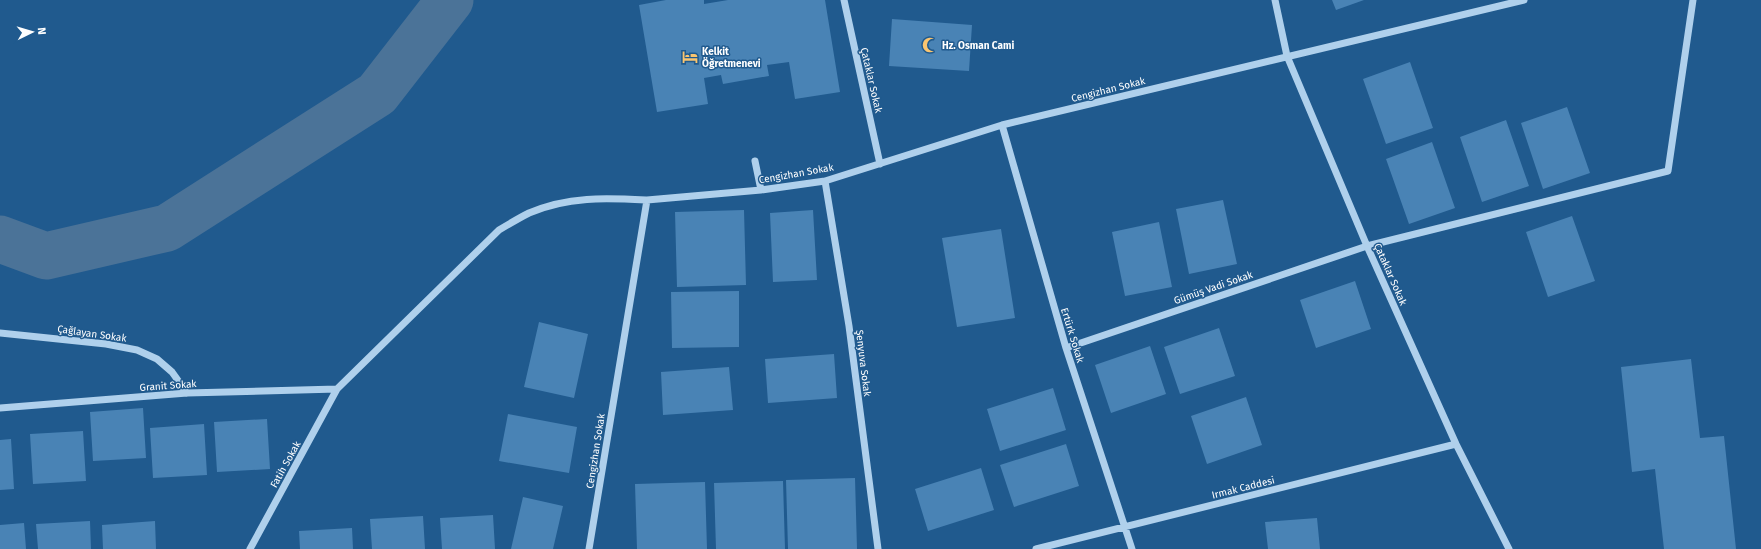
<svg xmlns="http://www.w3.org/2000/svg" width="1761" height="549" viewBox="0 0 1761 549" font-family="'Fira Sans',sans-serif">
	<rect width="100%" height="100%" fill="#205a8e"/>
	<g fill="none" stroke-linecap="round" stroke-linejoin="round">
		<path stroke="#4b7398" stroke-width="47" d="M 0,239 L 46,256 L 167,228 L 377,94 L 450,0"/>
	</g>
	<path fill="#4983b5" d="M 666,0 L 704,0 L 704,4 L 728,0 L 825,0 L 840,92 L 795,99 L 789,62 L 767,65 L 769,76 L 723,84 L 721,75 L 704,78 L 708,104 L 657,112 L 639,5 Z
		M 1332,0 L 1364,0 L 1336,10 Z
		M 892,19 L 972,25 L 969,71 L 889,66 Z
		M 1410,62 L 1433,128 L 1386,144 L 1363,79 Z
		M 1567,107 L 1590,173 L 1543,189 L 1521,123 Z
		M 1506,120 L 1529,186 L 1482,202 L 1460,137 Z
		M 1432,142 L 1455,208 L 1409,224 L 1386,159 Z
		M 1223,200 L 1237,264 L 1189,274 L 1176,209 Z
		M 744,210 L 746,285 L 677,287 L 675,212 Z
		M 813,210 L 817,280 L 773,282 L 770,213 Z
		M 1572,216 L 1595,281 L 1548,297 L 1526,232 Z
		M 1159,222 L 1172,287 L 1125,296 L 1112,232 Z
		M 1001,229 L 1015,318 L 957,327 L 942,238 Z
		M 1355,281 L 1371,329 L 1316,348 L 1300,300 Z
		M 739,291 L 739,347 L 672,348 L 671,292 Z
		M 539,322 L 588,334 L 574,398 L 524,387 Z
		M 1219,328 L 1235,376 L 1180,394 L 1164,347 Z
		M 1150,346 L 1166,394 L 1111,413 L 1095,365 Z
		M 834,354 L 837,398 L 768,403 L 765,359 Z
		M 1691,359 L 1700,438 L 1724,436 L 1736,549 L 1664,549 L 1655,469 L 1632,472 L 1621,367 Z
		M 729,367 L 733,410 L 663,415 L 661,372 Z
		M 1053,388 L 1066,430 L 1000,451 L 987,409 Z
		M 1246,397 L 1262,445 L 1207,464 L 1191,416 Z
		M 143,408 L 146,458 L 93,461 L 90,412 Z
		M 508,414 L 577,427 L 569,473 L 499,461 Z
		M 267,419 L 270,469 L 217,472 L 214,422 Z
		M 204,424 L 207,475 L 153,478 L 150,428 Z
		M 83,431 L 86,481 L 33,484 L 30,434 Z
		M 11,439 L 14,489 L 0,490 L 0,440 Z
		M 1066,444 L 1079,486 L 1014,507 L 1000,465 Z
		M 981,468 L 994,510 L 928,531 L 915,489 Z
		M 855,478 L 857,549 L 788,549 L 786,480 Z
		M 783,481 L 785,549 L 716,549 L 714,483 Z
		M 705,482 L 707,549 L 637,549 L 635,484 Z
		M 523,497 L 563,506 L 553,549 L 511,549 Z
		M 493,515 L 495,549 L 442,549 L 440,518 Z
		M 423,516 L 425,549 L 372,549 L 370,519 Z
		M 1317,518 L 1320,549 L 1268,549 L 1265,522 Z
		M 90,521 L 91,549 L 38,549 L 36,524 Z
		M 155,521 L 156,549 L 103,549 L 102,525 Z
		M 24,523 L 26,549 L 0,549 L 0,525 Z
		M 352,528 L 353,549 L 300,549 L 299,531 Z"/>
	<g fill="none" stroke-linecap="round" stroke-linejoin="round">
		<path stroke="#afd0ec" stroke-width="7" d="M 844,0 L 880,164
			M 1275,0 L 1287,56 L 1367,246 L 1456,444 L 1509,549
			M 1002,125 L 1066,348 L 1132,549
			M 755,161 L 761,190
			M 825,181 L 849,326 L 878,549
			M 0,333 L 106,344 L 137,350 L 157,359 L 172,372 L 187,393
			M 1066,348 L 1367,246 L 1668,171 L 1693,0
			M 0,408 L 187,393 L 337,389
			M 250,549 L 337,389 L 499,230 C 509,224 519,218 529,213 C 568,196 606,198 647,200
			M 589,549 L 647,200 L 761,190 L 825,181 L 1002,125 L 1524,0
			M 1036,549 L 1456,444"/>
	</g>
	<defs>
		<symbol id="mosque-bare" viewBox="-9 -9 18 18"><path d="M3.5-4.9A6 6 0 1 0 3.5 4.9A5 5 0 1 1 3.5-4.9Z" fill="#fac570" stroke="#205a8e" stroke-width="2.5" paint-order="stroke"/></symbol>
		<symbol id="hotel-bare" viewBox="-9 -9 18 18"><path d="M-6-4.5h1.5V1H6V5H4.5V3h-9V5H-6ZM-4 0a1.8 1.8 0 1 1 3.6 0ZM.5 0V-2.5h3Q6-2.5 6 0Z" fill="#fac570" stroke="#205a8e" stroke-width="2.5" paint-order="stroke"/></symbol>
	</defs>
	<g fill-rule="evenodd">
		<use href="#mosque-bare" x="919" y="34" width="22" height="22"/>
		<use href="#hotel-bare" x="679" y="46" width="22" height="22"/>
	</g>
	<g text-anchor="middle" stroke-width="3" stroke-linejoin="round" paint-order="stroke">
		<g font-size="10" font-weight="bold" fill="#fff" stroke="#205a8e" text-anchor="start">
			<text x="942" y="49">Hz. Osman Cami</text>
			<text x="702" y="55">Kelkit<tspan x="702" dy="12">Öğretmenevi</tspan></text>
		</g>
		<g font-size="10" fill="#fff" stroke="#205a8e">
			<text transform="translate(872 80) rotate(77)" y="4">Çataklar Sokak</text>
			<text transform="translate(1108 89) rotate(-14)" y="4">Cengizhan Sokak</text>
			<text transform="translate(796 173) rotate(-10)" y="4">Cengizhan Sokak</text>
			<text transform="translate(1391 274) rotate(66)" y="4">Çataklar Sokak</text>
			<text transform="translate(1213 287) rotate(-19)" y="4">Gümüş Vadi Sokak</text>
			<text transform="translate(92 333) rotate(8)" y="4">Çağlayan Sokak</text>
			<text transform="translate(1073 335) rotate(73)" y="4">Ertürk Sokak</text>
			<text transform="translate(864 363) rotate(83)" y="4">Şenyuva Sokak</text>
			<text transform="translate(168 385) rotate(-4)" y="4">Granit Sokak</text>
			<text transform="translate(595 451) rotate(-81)" y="4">Cengizhan Sokak</text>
			<text transform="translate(285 464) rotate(-61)" y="4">Fatih Sokak</text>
			<text transform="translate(1243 487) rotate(-14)" y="4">Irmak Caddesi</text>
		</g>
	</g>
	<g transform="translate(32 32) rotate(85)" stroke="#205a8e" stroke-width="3" paint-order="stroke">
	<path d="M0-3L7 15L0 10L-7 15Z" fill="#ffffff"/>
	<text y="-6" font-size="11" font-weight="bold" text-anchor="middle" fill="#ffffff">N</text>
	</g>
</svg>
